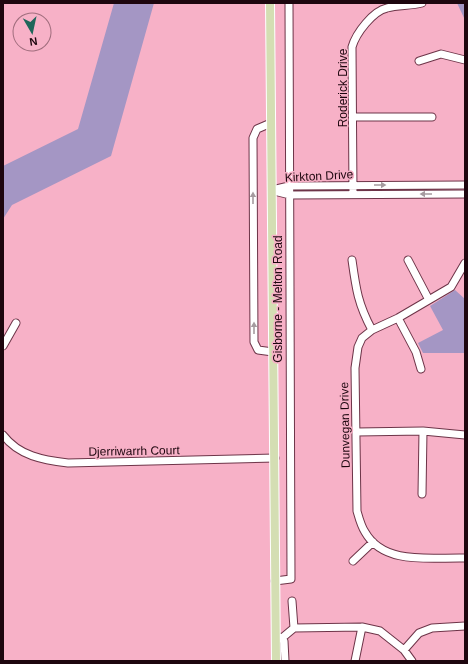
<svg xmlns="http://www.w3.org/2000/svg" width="468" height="664" viewBox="0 0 468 664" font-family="Arial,sans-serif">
	<rect width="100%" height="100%" fill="#f7b1c7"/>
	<path fill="#a496c4" d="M 114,3 L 154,3 L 111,156 L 12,205 L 3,219 L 3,166 L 78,129 Z
		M 457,3 L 465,3 L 465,20 Z
		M 455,290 L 465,299 L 465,353 L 423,353 L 418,343 L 443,330 L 430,306 Z"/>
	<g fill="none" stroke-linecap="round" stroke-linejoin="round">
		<defs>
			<path id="minor" d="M 419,61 L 441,54 L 465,60
				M 354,117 L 432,117
				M 271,123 L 257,129 L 253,138 L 254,342 L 258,350 L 273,352
				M 272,190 L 289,186 L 465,185
				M 274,191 L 290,195 L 465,194
				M 353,194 L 352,47 C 356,33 373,11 387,8 C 398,5 410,6 422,3
				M 352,260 C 356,289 358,304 372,330
				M 408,260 L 429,300
				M 465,263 L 451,287 L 398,318 L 372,330 L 362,338 L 358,347 L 355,368 L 357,511 C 359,518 361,526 365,532 C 384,566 432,557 465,558
				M 398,318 L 416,352 L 421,369
				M 3,346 L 16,323
				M 357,432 L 423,431 L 465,435
				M 3,435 C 19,456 43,460 68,463 L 275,458
				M 422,494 L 423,431
				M 353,561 L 373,542
				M 275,581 L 291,579 L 289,3
				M 292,601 L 294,628
				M 279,637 L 284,641 L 285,661
				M 282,638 L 294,628 L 362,627 L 380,631 L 404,650 L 412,661
				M 404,650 L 419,633 L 432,628 L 465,626
				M 355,661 L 362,627"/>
			<path id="major" d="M 270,3 L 276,661"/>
		</defs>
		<use href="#minor" stroke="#6d3448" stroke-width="9"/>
		<use href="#major" stroke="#fff" stroke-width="10"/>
		<use href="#minor" stroke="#fff" stroke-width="7"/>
		<use href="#major" stroke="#d4deb3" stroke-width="8"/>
	</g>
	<defs><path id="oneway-solid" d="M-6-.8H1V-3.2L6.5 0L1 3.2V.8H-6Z"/></defs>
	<g fill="#a59b9f">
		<use href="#oneway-solid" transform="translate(380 185)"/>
		<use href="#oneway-solid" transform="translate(426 194) rotate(180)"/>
		<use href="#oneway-solid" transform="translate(253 198) rotate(-90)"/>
		<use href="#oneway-solid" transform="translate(254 328) rotate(-90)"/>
	</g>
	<g text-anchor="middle" stroke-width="3" stroke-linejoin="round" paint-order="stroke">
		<g font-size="12" fill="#1d060e" stroke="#f7b1c7">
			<text transform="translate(343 88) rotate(-90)" y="4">Roderick Drive</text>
			<text transform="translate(319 176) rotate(-3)" y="4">Kirkton Drive</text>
			<text transform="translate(278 299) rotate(-90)" y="4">Gisborne - Melton Road</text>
			<text transform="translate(345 425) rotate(-91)" y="4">Dunvegan Drive</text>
			<text transform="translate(134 451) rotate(-1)" y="4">Djerriwarrh Court</text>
		</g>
	</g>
	<rect width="468" height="664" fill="none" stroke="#1d060e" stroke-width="8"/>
	<g transform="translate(32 32) rotate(171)"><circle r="19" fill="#f7b1c7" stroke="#a06d7d"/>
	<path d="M0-3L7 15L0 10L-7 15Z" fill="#1f665a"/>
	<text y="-6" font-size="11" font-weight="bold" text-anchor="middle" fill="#1d060e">N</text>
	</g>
</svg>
